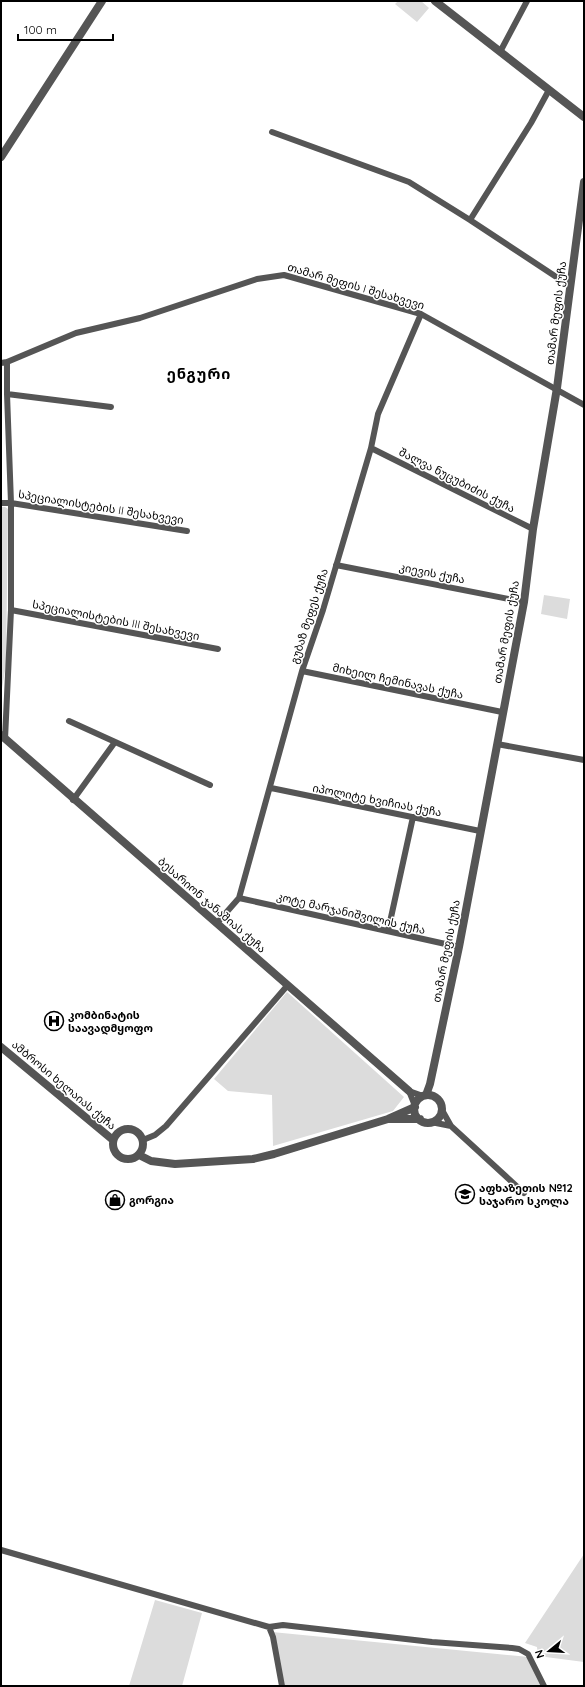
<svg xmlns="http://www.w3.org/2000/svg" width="585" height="1687" viewBox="0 0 585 1687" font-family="Quicksand,'Noto Sans Georgian',sans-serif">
	<rect width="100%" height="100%" fill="#fff"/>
	<path fill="#dcdcdc" d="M 398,1 L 421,1 L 429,8 L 417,22 L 395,4 Z
		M 1,507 L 5,507 L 8,509 L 6,665 L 1,694 Z
		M 544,595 L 570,599 L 567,619 L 541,614 Z
		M 287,992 L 404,1097 L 393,1111 L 273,1146 L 272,1095 L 228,1091 L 214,1079 Z
		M 584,1554 L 584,1662 L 538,1656 L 537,1647 L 525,1643 Z
		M 155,1600 L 202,1613 L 182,1686 L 129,1686 Z
		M 272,1632 L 529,1657 L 544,1686 L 282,1686 Z"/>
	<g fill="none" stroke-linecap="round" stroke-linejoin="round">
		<path stroke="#555" stroke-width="6" d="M 500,52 L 527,1
			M 272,132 L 409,182 L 470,220 L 570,286
			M 470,220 L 531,123 L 549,90
			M 1,363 L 7,362 L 76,333 L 140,318 L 257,279 L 284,275 L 421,314 L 584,405
			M 7,394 L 111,407
			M 371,448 L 533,529
			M 1,503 L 11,503 L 187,531
			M 336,565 L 524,602
			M 11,610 L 218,649
			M 302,671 L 502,712
			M 69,721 L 210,785
			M 5,739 L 11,610 L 11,503 L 7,394 L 7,362
			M 497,744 L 584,760
			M 271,788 L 480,831
			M 73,800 L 115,742
			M 239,898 L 459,947
			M 217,923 L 239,898 L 302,671 L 323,610 L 371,448 L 378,414 L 421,314
			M 388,931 L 413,817
			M 409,1091 L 415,1106
			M 409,1091 L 423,1096
			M 442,1110 L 451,1126 L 524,1193
			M 431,1122 L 451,1126
			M 143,1140 L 155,1135 L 166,1126 L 287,986
			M 1,1550 L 269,1627 L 273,1637 L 282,1686
			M 269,1627 L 283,1625 L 432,1642 L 512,1648 L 519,1649 L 528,1654 L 544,1686"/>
		<path stroke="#555" stroke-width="8" d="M 435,1 L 584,117
			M 1,157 L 102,1
			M 1,735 L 409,1091
			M 1,1047 L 113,1140
			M 426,1095 L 430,1084 L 459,947 L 524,602 L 533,529 L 557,388 L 584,182
			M414 1109a14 14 0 1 1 28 0a14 14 0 1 1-28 0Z
			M 390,1119 L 420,1119
			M113 1144a15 15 0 1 1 30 0a15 15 0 1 1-30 0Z
			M 139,1155 L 151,1161 L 175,1164 L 253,1159 L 274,1154 L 388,1119 L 415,1107"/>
	</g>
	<defs>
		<symbol id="hospital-ring" viewBox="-11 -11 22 22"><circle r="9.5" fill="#fff" stroke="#000" stroke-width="1.5"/><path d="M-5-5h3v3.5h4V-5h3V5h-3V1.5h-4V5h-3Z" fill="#000"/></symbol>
		<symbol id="school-ring" viewBox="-11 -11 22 22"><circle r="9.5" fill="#fff" stroke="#000" stroke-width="1.5"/><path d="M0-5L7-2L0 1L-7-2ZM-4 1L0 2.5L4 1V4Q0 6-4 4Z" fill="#000"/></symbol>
		<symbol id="shop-ring" viewBox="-11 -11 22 22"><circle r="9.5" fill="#fff" stroke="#000" stroke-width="1.5"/><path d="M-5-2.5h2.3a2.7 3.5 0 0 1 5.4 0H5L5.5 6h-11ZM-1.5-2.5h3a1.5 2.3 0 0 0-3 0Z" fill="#000"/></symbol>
	</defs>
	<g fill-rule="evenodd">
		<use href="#hospital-ring" x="43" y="1010" width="22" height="22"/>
		<use href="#school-ring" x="454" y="1183" width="22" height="22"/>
		<use href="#shop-ring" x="104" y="1189" width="22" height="22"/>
	</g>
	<g text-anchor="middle" stroke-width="3" stroke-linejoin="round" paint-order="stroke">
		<g font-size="11" fill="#000" stroke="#fff">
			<text transform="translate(356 286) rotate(16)" y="4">თამარ მეფის I შესახვევი</text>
			<text transform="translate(556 313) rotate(-83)" y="4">თამარ მეფის ქუჩა</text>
			<text transform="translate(457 480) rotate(27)" y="4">შალვა ნუცუბიძის ქუჩა</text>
			<text transform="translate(101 507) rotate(9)" y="4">სპეციალისტების II შესახვევი</text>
			<text transform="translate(432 573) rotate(11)" y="4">კიევის ქუჩა</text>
			<text transform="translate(309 616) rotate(-72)" y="4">გუბაზ მეფეს ქუჩა</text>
			<text transform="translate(116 620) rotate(11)" y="4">სპეციალისტების III შესახვევი</text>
			<text transform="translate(506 632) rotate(-80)" y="4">თამარ მეფის ქუჩა</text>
			<text transform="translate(398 681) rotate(12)" y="4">მიხეილ ჩემინავას ქუჩა</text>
			<text transform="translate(377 800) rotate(11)" y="4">იპოლიტე ხვიჩიას ქუჩა</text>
			<text transform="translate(212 905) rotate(41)" y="4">ბესარიონ ჯანაშიას ქუჩა</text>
			<text transform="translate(351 913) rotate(13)" y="4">კოტე მარჯანიშვილის ქუჩა</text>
			<text transform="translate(446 951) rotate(-79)" y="4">თამარ მეფის ქუჩა</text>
			<text transform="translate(64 1085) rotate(40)" y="4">ამბროსი ხელაიას ქუჩა</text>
		</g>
		<g font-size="11" font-weight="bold" fill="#000" stroke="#fff" text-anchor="start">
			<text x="68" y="1019">კომბინატის<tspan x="68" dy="13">საავადმყოფო</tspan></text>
			<text x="479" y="1192">აფხაზეთის №12<tspan x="479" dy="13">საჯარო სკოლა</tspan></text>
			<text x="129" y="1204">გორგია</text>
		</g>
		<g font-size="15" font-weight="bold" letter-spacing="1" fill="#000" stroke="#fff">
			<text x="199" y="379">ენგური</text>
		</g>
	</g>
	<rect width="585" height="1687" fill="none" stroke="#000000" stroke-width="4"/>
	<g transform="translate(549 1651) rotate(252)" stroke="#ffffff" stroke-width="3" paint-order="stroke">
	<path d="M0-3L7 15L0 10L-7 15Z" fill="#000000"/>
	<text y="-6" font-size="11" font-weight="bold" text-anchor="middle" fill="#000000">N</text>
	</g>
	<path d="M18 34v6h95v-6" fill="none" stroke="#000000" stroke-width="2"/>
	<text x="24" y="34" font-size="12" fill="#000000" stroke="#ffffff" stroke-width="3" paint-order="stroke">100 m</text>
</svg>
